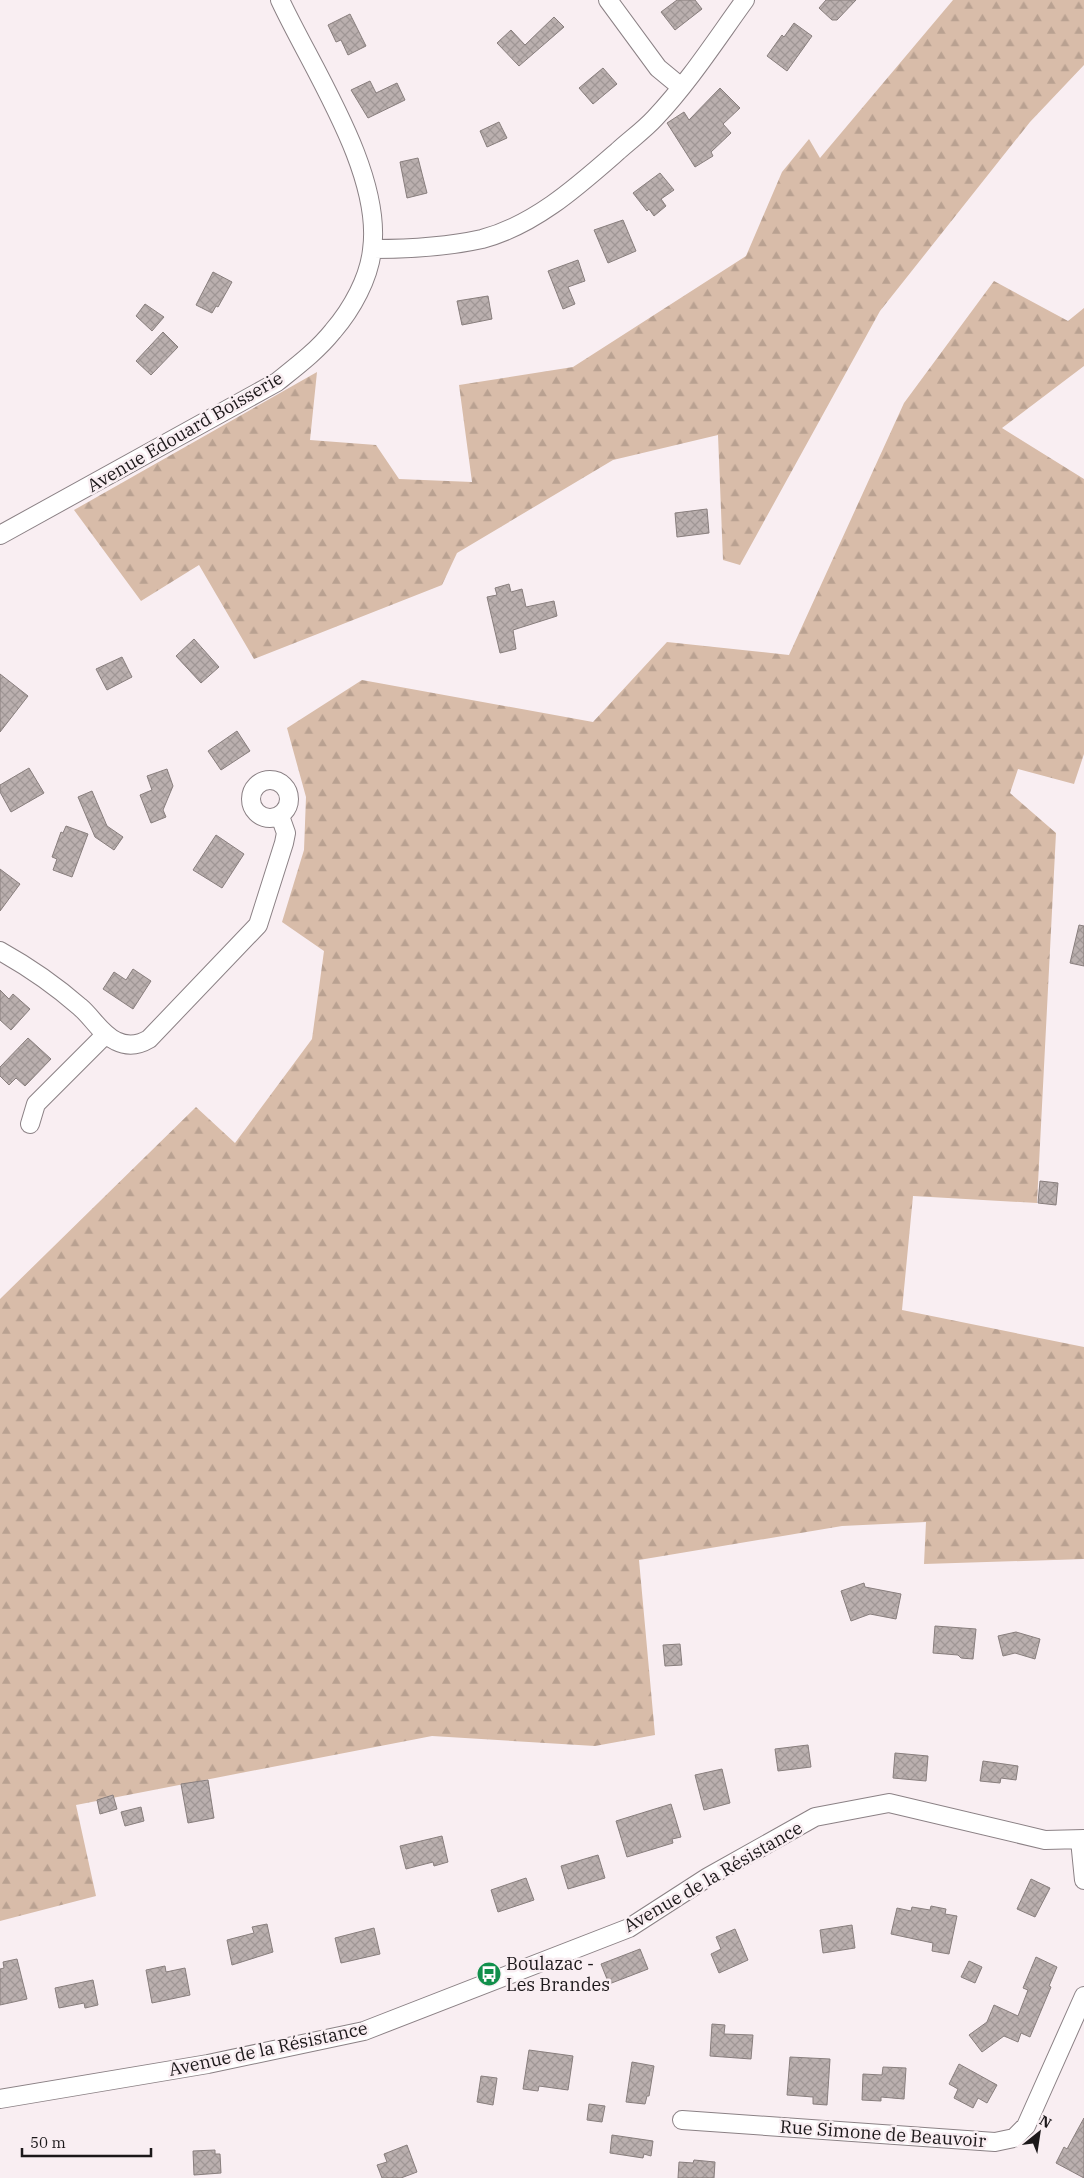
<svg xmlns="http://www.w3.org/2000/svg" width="1084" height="2178" viewBox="0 0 1084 2178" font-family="'IBM Plex Serif',serif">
	<defs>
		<pattern id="forest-firs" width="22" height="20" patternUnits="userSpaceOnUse" patternTransform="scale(1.25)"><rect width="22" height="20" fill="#d8bca9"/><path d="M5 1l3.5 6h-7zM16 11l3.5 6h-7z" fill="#b9a191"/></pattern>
		<pattern id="building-cross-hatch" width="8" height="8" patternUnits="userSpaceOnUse" patternTransform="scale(1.25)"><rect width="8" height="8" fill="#baafae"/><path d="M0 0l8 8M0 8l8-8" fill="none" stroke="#9f9695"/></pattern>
	</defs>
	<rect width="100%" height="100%" fill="#f9eef2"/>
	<path fill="url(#forest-firs)" d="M 953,0 L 1084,0 L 1084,65 L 1030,122 L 880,311 L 740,565 L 723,560 L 718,435 L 613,460 L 457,553 L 442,585 L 254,659 L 199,565 L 141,601 L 74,510 L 317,372 L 310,440 L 376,445 L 399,479 L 472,482 L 459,385 L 573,367 L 746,256 L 782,172 L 809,139 L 820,158 Z
		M 994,281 L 1068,321 L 1084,308 L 1084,366 L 1002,428 L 1084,479 L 1084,754 L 1074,784 L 1018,769 L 1010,793 L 1056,833 L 1037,1203 L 913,1196 L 902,1310 L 1084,1347 L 1084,1559 L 924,1564 L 926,1522 L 842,1526 L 639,1560 L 655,1735 L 595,1746 L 432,1736 L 76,1805 L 96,1896 L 0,1921 L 0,1299 L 196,1107 L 235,1143 L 312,1039 L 324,951 L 282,922 L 304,850 L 306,797 L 287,728 L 362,680 L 593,722 L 667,642 L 789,655 L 904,403 Z"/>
	<path fill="url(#building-cross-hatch)" stroke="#887e7d" d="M 677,0 L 695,0 L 702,9 L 675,30 L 661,12 Z
		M 826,0 L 856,0 L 837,20 L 832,20 L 819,8 Z
		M 350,14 L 366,46 L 348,55 L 341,40 L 336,42 L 328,25 Z
		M 554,17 L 564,27 L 519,66 L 497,43 L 511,30 L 525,45 Z
		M 794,23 L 812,36 L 787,71 L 767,56 L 782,35 L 784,37 Z
		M 603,68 L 617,84 L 593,104 L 579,88 Z
		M 370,81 L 376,93 L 397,83 L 405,100 L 368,118 L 351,90 Z
		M 720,88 L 740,108 L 723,124 L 731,133 L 711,152 L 713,156 L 695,167 L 667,123 L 684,112 L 689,120 Z
		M 499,122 L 507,138 L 487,147 L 480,131 Z
		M 418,158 L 427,193 L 407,198 L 400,162 Z
		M 660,173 L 674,190 L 661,199 L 666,206 L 654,216 L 649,209 L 647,211 L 633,193 Z
		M 623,220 L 636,251 L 608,263 L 594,230 Z
		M 578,260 L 585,281 L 568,287 L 575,304 L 563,309 L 548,271 Z
		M 213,272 L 232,282 L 218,307 L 216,306 L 212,313 L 196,305 Z
		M 488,296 L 492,319 L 462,325 L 457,301 Z
		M 145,304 L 164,317 L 152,331 L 136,316 Z
		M 163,332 L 178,347 L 151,375 L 136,361 Z
		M 707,509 L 709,533 L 677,537 L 675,513 Z
		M 509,584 L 511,592 L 522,589 L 526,607 L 554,601 L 557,616 L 513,630 L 516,649 L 500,653 L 487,597 L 497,595 L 495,588 Z
		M 194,639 L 219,667 L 201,683 L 176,656 Z
		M 122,657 L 132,677 L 107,690 L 96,669 Z
		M 0,674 L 28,696 L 0,732 Z
		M 237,731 L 250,751 L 221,770 L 208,751 Z
		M 29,768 L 44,793 L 11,812 L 0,792 L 0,785 Z
		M 167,769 L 173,786 L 163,810 L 166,817 L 151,823 L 140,795 L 152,790 L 147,776 Z
		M 92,791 L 107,826 L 123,837 L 114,850 L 95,837 L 78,797 Z
		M 66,826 L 88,834 L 72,877 L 53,870 L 57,859 L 52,857 L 61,832 L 63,833 Z
		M 216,835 L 244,854 L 222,888 L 193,870 Z
		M 0,869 L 20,884 L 0,911 Z
		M 1079,925 L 1084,926 L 1084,966 L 1070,963 Z
		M 133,969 L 151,981 L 133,1009 L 103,989 L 114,972 L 126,980 Z
		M 0,990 L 9,999 L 13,994 L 30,1009 L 11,1030 L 0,1020 Z
		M 28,1038 L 51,1059 L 25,1086 L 16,1078 L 9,1085 L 0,1076 L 0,1067 Z
		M 1040,1181 L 1058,1183 L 1056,1205 L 1038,1203 Z
		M 864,1583 L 865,1587 L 901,1594 L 896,1619 L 870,1614 L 851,1621 L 841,1591 Z
		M 935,1626 L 976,1629 L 973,1659 L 961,1658 L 958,1655 L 933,1653 Z
		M 1016,1632 L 1040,1639 L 1035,1659 L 1015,1653 L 1003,1656 L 998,1636 Z
		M 680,1644 L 682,1665 L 665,1666 L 663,1645 Z
		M 808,1745 L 811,1767 L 778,1771 L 775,1749 Z
		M 895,1753 L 928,1756 L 926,1781 L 893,1778 Z
		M 983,1761 L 1018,1766 L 1016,1780 L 1001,1778 L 1000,1783 L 980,1781 Z
		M 722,1769 L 730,1803 L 704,1810 L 695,1775 Z
		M 208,1780 L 214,1818 L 188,1823 L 181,1784 Z
		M 113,1795 L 117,1809 L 100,1814 L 97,1800 Z
		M 671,1804 L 681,1837 L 672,1839 L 673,1843 L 627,1857 L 616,1821 Z
		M 141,1807 L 144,1821 L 125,1826 L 121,1812 Z
		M 442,1836 L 448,1862 L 434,1866 L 433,1862 L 406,1869 L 400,1846 Z
		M 598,1855 L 605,1878 L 568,1889 L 561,1866 Z
		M 526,1878 L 534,1900 L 498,1912 L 491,1890 Z
		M 1031,1879 L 1050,1888 L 1035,1917 L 1017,1909 Z
		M 931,1906 L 946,1909 L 945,1914 L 957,1916 L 949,1954 L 932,1951 L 933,1943 L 891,1934 L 897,1908 L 911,1911 L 912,1907 L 930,1910 Z
		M 267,1924 L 273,1952 L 232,1965 L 227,1940 L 254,1933 L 252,1927 Z
		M 852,1925 L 855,1948 L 823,1953 L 820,1930 Z
		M 374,1928 L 380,1954 L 341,1963 L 335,1938 Z
		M 735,1929 L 748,1960 L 719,1973 L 711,1954 L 721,1949 L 716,1937 Z
		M 640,1949 L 648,1969 L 609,1984 L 601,1964 Z
		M 1036,1957 L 1057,1967 L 1049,1986 L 1051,1987 L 1030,2037 L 1021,2033 L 1018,2042 L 1004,2036 L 982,2052 L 969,2035 L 987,2022 L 994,2005 L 1018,2016 L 1028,1990 L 1023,1988 Z
		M 17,1959 L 27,1999 L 0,2005 L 0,1969 L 4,1968 L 3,1962 Z
		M 969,1961 L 982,1967 L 975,1983 L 961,1977 Z
		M 165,1966 L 166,1972 L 185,1968 L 190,1995 L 152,2003 L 146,1970 Z
		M 93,1980 L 98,2005 L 85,2008 L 84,2003 L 59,2008 L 55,1988 Z
		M 712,2024 L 725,2025 L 724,2034 L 753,2035 L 751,2059 L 710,2056 Z
		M 529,2050 L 573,2056 L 568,2090 L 539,2086 L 538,2091 L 523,2089 Z
		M 790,2057 L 830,2059 L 827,2105 L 813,2104 L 813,2097 L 787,2095 Z
		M 632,2062 L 654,2066 L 649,2096 L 647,2096 L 645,2104 L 626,2102 Z
		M 959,2064 L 997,2085 L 987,2103 L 978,2098 L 973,2108 L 954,2098 L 958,2089 L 949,2084 Z
		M 883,2067 L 906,2068 L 904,2099 L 881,2097 L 881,2101 L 862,2100 L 863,2074 L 882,2075 Z
		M 481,2076 L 497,2078 L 493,2105 L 477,2102 Z
		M 589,2104 L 605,2106 L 602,2122 L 587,2120 Z
		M 1084,2118 L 1084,2178 L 1056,2163 L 1064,2147 L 1067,2149 Z
		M 612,2135 L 653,2141 L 651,2156 L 644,2154 L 643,2158 L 610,2153 Z
		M 407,2145 L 417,2172 L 401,2178 L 382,2178 L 377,2165 L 387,2162 L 384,2154 Z
		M 215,2150 L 215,2154 L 220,2154 L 221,2173 L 194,2175 L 193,2151 Z
		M 694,2160 L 715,2162 L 714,2178 L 678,2178 L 679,2162 L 693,2163 Z"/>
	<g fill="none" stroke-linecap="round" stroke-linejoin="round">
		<defs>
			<path id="minor" d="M 608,0 L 658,68 L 681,87
				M 373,249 C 410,249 446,247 482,239 C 535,225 578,186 618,151 C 630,140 644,130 655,118 C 689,82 716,40 745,0
				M 0,535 L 277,382 C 297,366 317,351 333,331 C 352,309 369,278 372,250 C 383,173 312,69 280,0
				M251 799a19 19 0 1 1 38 0a19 19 0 1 1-38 0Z
				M 0,951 C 27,966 56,986 80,1007 C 92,1017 101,1034 116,1041 C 128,1047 139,1045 149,1039 L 258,925 L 284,843 L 286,833 L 280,816
				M 30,1124 L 36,1104 L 106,1034
				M 1080,1840 L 1084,1880
				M 0,2099 L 208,2064 L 364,2031 L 629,1928 L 708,1877 L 815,1817 L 889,1803 L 1045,1840 L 1084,1839
				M 682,2120 L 995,2142 L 1014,2138 L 1026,2126 L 1084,1996"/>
		</defs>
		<use href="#minor" stroke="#8b8185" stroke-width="20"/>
		<use href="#minor" stroke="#fff" stroke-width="18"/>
	</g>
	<defs>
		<symbol id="bus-disc" viewBox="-11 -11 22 22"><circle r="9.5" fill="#118f4b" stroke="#f9eef2"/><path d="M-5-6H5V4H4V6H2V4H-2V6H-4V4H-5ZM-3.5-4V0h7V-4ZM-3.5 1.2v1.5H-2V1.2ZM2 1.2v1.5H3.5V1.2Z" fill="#fff"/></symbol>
	</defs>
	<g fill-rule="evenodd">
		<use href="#bus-disc" x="475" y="1960" width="28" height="28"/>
	</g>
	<g text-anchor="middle" stroke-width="5" stroke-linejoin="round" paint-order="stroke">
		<g font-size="18" fill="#1c181a" stroke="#f9eef2">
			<text transform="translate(185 432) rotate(-30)" y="6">Avenue Edouard Boisserie</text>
			<text transform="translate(713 1877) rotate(-30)" y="6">Avenue de la Résistance</text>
			<text transform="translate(268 2049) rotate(-12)" y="6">Avenue de la Résistance</text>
			<text transform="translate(883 2134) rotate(4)" y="6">Rue Simone de Beauvoir</text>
		</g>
		<g font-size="18" fill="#1c181a" stroke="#f9eef2" text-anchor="start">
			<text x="506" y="1970">Boulazac -<tspan x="506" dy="21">Les Brandes</tspan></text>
		</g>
	</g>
	<g transform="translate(1039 2133) rotate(30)" stroke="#f9eef2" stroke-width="4" paint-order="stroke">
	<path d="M0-4L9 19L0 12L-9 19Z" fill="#1c181a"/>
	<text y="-8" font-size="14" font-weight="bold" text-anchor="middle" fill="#1c181a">N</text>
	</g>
	<path d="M22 2148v8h129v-8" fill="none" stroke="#1c181a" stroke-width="2.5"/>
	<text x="30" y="2148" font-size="15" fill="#1c181a" stroke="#f9eef2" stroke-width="4" paint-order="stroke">50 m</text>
</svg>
